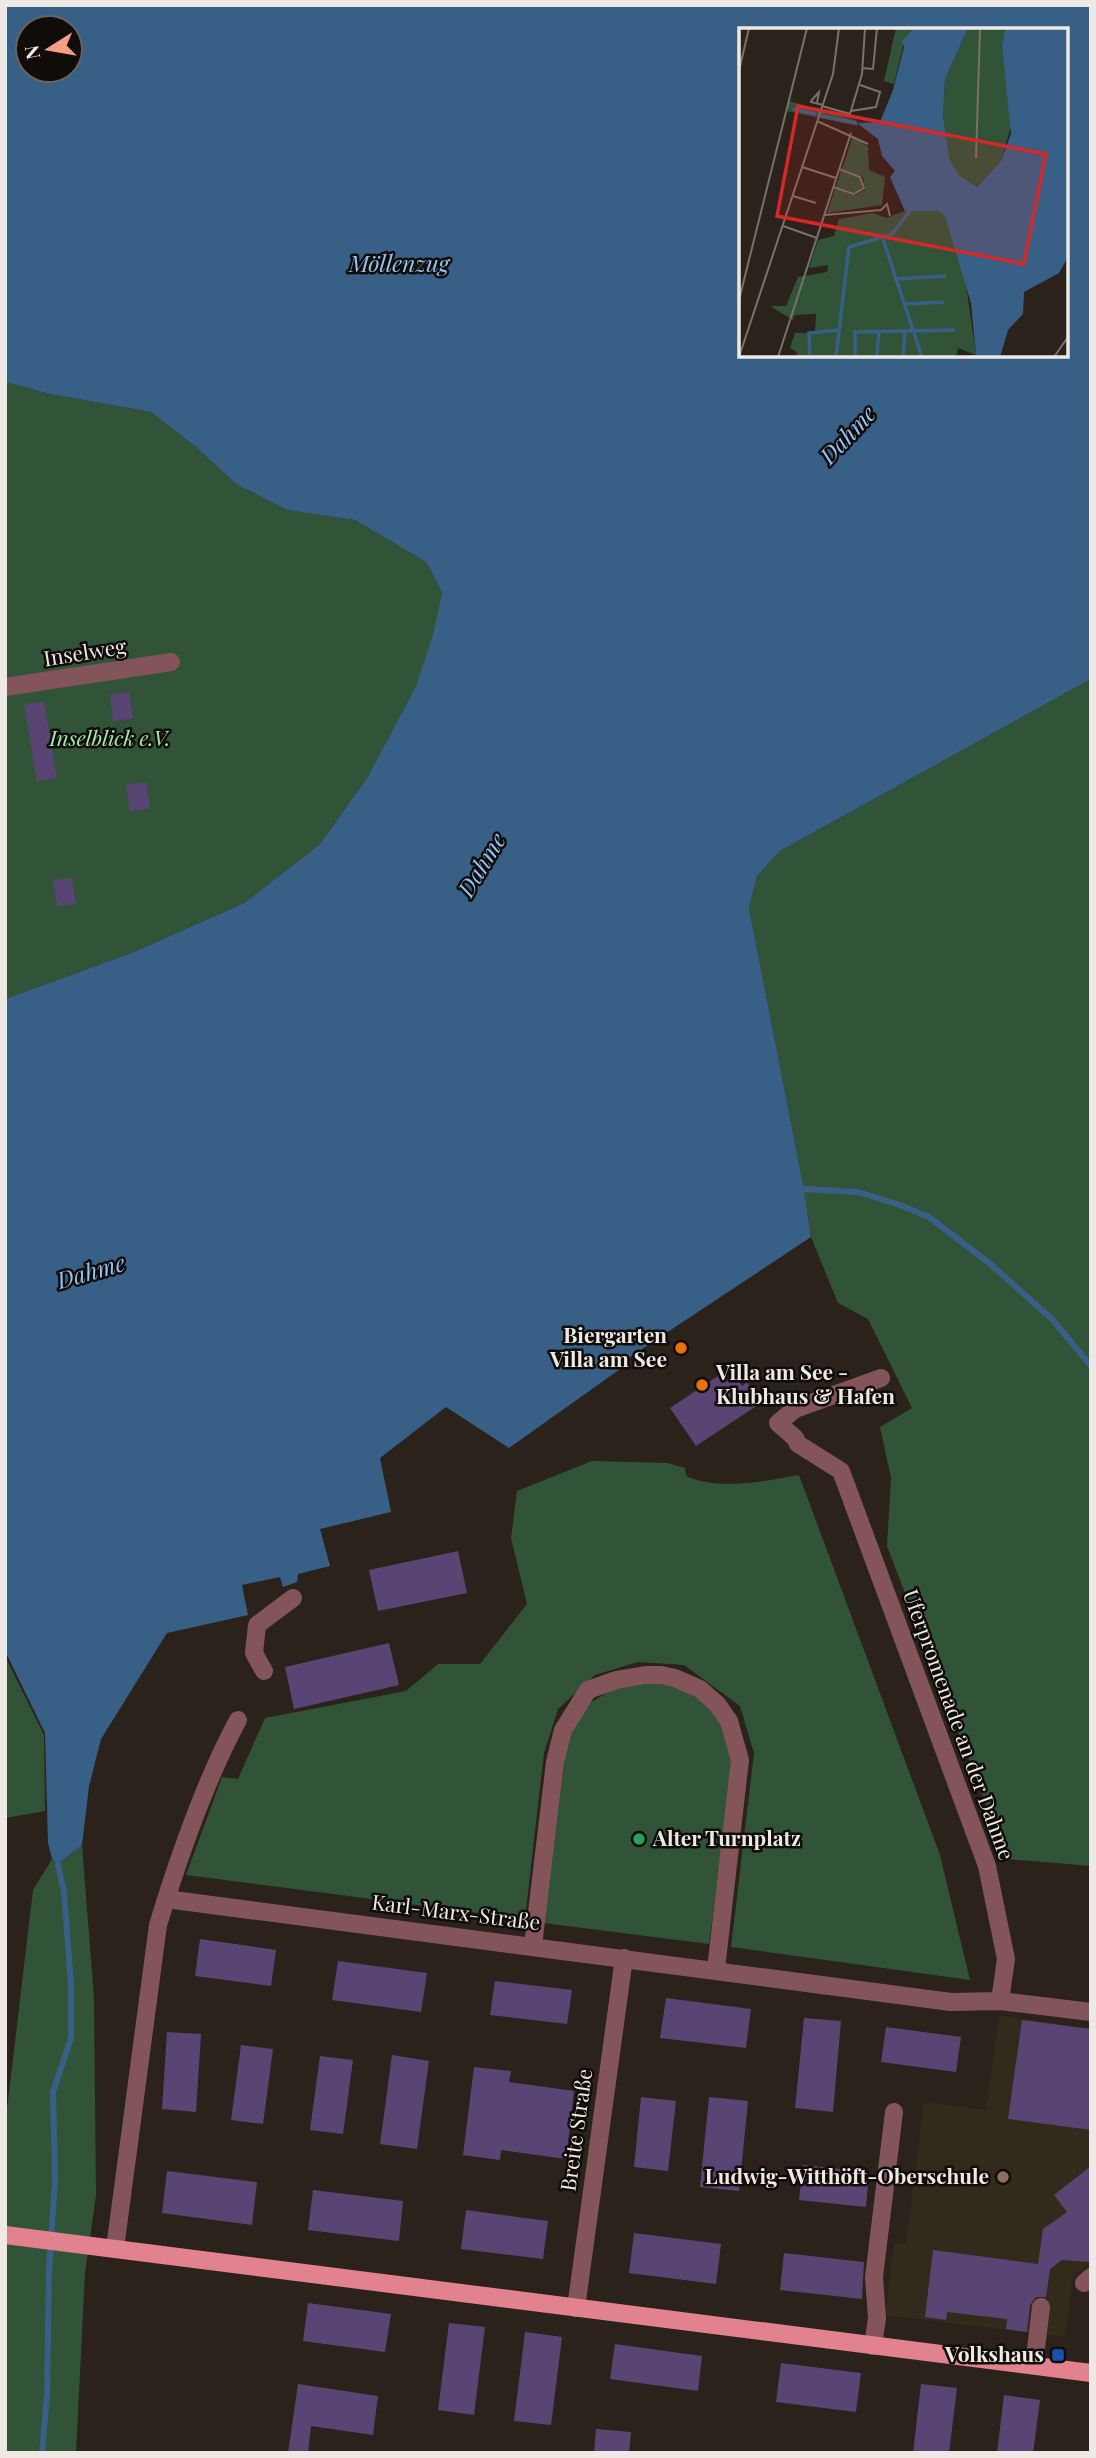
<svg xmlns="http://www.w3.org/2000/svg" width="1096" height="2458" viewBox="0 0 1096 2458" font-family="'Playfair Display',serif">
	<rect width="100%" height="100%" fill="#2b221b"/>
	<path fill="#322a1a" d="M 999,2015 L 1091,2029 L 1091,2262 L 1073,2276 L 1065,2337 L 885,2315 L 894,2243 L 906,2244 L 924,2102 L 986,2110 Z"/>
	<path fill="#315438" d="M 5,382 L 50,394 L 151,412 L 196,447 L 236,484 L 287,510 L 355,520 L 394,543 L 427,563 L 442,593 L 433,643 L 416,686 L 367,778 L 319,845 L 244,903 L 134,952 L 5,999 Z
		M 1091,679 L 1091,1866 L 1007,1859 L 887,1546 L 891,1478 L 880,1427 L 912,1408 L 868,1319 L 838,1303 L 811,1237 L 804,1189 L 749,908 L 757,876 L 780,851 Z
		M 592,1461 L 667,1463 L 685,1468 L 686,1476 C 719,1491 765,1481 799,1475 L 940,1855 L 970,1980 L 731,1947 L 754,1753 L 740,1706 L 684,1665 L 638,1662 L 595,1675 L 558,1709 L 544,1753 L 525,1919 L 186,1875 L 222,1777 L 238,1779 L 265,1718 L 406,1691 L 438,1664 L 480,1664 L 527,1604 L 511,1538 L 517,1491 Z
		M 5,1656 L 44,1735 L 45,1811 L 5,1818 Z
		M 645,1681 L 676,1687 L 703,1701 L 724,1724 L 734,1754 L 709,1944 L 544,1923 L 568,1732 L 590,1703 L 613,1689 Z
		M 82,1845 L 94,1998 L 96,2195 L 85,2273 L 76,2453 L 5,2453 L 5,2126 L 33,1890 L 52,1859 L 58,1864 Z"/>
	<path fill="#386087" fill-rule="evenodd" d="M 5,5 L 1091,5 L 1091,679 L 780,851 L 757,876 L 749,908 L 804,1189 L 811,1237 L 621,1363 L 623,1367 L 509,1448 L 446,1407 L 380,1458 L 391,1512 L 320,1529 L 330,1566 L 298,1574 L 297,1582 L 283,1587 L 280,1577 L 242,1585 L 248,1615 L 167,1633 L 101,1739 L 89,1786 L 82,1845 L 58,1864 L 52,1859 L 48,1843 L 45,1733 L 5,1651 L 5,999 L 134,952 L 244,903 L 319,845 L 367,778 L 416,686 L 433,635 L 442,593 L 427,563 L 394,543 L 355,520 L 287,510 L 236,484 L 196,447 L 151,412 L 50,394 L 5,382 ZM 28,28 L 70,28 L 70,70 L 28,70 ZM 741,30 L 1066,30 L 1066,355 L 741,355 Z"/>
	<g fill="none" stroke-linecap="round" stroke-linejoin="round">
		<path stroke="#386087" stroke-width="6" d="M 804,1189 L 858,1192 L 897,1204 L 929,1217 L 989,1263 L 1052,1319 L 1091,1366
			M 42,2453 L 47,2395 L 49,2269 L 55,2181 L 53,2092 L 71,2038 L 71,1985 L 64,1892 L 58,1864"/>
	</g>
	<path fill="#594574" d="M 129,692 L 133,718 L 113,721 L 110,695 Z
		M 44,702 L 57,778 L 37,781 L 24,704 Z
		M 146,782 L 150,808 L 130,811 L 126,785 Z
		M 72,878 L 76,904 L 57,906 L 53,880 Z
		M 735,1374 L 742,1386 L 747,1382 L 761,1403 L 696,1446 L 670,1408 L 718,1376 L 722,1383 Z
		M 458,1551 L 467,1593 L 378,1611 L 369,1570 Z
		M 389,1643 L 399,1685 L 294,1709 L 285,1667 Z
		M 200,1939 L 276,1950 L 271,1986 L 195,1976 Z
		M 338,1961 L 427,1973 L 421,2012 L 332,2000 Z
		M 495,1981 L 572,1990 L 567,2024 L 490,2015 Z
		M 666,1998 L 751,2009 L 746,2048 L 660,2038 Z
		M 804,2018 L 841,2021 L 833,2112 L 795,2108 Z
		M 1022,2020 L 1091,2029 L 1091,2130 L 1008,2119 Z
		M 886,2027 L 961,2037 L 956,2072 L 881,2062 Z
		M 167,2032 L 201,2034 L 196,2112 L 162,2109 Z
		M 241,2045 L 273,2049 L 263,2124 L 231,2120 Z
		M 392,2055 L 429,2061 L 417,2149 L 380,2144 Z
		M 320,2056 L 353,2060 L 343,2134 L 310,2130 Z
		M 474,2067 L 511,2071 L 509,2082 L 574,2091 L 566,2159 L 501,2150 L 500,2160 L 463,2155 Z
		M 641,2097 L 676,2101 L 668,2171 L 634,2167 Z
		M 709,2097 L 748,2101 L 739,2191 L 700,2187 Z
		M 803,2165 L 869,2172 L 866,2207 L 799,2200 Z
		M 1091,2166 L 1091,2262 L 1062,2260 L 1050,2269 L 1046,2297 L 1036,2297 L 1030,2305 L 1027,2332 L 1006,2329 L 1007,2319 L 947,2312 L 946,2320 L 925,2317 L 933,2250 L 1038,2264 L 1043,2229 L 1067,2212 L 1054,2195 Z
		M 167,2171 L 257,2182 L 252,2225 L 162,2213 Z
		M 313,2190 L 403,2201 L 399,2241 L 308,2230 Z
		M 466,2210 L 548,2221 L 543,2259 L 461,2249 Z
		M 634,2233 L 721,2244 L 716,2284 L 629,2273 Z
		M 784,2253 L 864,2262 L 862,2299 L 780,2290 Z
		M 308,2303 L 391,2314 L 385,2352 L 303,2341 Z
		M 449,2323 L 485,2327 L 474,2415 L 438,2410 Z
		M 525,2332 L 562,2337 L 551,2425 L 514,2421 Z
		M 615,2344 L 702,2356 L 698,2391 L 610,2379 Z
		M 781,2363 L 861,2373 L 856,2412 L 776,2402 Z
		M 298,2384 L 378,2396 L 373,2435 L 311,2426 L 308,2453 L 288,2453 Z
		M 921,2384 L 957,2388 L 949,2453 L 913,2453 Z
		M 1004,2395 L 1040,2400 L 1033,2453 L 997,2453 Z
		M 596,2429 L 631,2432 L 629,2453 L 594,2453 Z"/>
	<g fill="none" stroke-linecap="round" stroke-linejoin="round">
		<path stroke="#835459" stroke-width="18" d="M 5,687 L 171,662
			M 881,1378 L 795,1409 L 778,1423 L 795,1438 L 798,1444 L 841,1471 L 987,1866 L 1006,1959 L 1000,2001
			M 264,1671 L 254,1653 L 257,1625 L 293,1598
			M 166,1899 L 951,2002 L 1000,2001 L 1091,2012
			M 533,1946 L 555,1762 L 563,1730 L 588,1690 L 616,1680 L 645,1675 L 661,1675 L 675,1678 L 700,1689 L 717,1704 L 729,1721 L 740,1760 L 716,1969
			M 115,2248 L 158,1925 C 179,1856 204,1783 238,1720
			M 1084,2283 L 1091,2277
			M 576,2308 L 624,1958
			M 873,2346 L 877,2318 L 874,2277 L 894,2112
			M 1034,2365 L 1041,2307"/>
		<path stroke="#e2828e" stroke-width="18" d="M 5,2235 L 1091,2373"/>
	</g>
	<g fill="#e8710a" stroke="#100c09" stroke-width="2.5">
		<circle cx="681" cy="1348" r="7"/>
		<circle cx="702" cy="1385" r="7"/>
	</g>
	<circle fill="#2e9e5b" stroke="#100c09" stroke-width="2.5" cx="639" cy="1839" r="7"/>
	<circle fill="#8d6e63" stroke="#100c09" stroke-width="2.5" cx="1003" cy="2177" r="7"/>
	<rect fill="#1a4fb4" stroke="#100c09" stroke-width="2.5" x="1051" y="2348" width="14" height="14" rx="3.5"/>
	<g text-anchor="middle" stroke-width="5" stroke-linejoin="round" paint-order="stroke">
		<g font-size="21" fill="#eee9e4" stroke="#100c09">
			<text transform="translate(85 653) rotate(-9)" y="7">Inselweg</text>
			<text transform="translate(958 1725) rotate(70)" y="7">Uferpromenade an der Dahme</text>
			<text transform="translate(456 1913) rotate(7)" y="7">Karl-Marx-Straße</text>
			<text transform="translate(577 2130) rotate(-82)" y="7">Breite Straße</text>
		</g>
		<g font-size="21" font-style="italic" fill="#a4ebb0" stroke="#100c09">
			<text x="110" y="746">Inselblick e.V.</text>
		</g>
		<g font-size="21" font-weight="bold" fill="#eee9e4" stroke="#100c09" text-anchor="end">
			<text x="667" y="1343">Biergarten<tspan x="667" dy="24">Villa am See</tspan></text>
			<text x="716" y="1380" text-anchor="start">Villa am See -<tspan x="716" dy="24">Klubhaus &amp; Hafen</tspan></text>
			<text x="653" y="1846" text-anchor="start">Alter Turnplatz</text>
			<text x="989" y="2184">Ludwig-Witthöft-Oberschule</text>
			<text x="1044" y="2362">Volkshaus</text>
		</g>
		<g font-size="23" font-style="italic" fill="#94c4f5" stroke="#100c09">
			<text x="399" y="272">Möllenzug</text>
			<text transform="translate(848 435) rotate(-47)" y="8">Dahme</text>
			<text transform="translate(482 865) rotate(-59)" y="8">Dahme</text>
			<text transform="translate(91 1272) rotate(-16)" y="8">Dahme</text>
		</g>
	</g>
	<g transform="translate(739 28)">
		<rect width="329" height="329" fill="#2b221b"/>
		<path d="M 157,0 L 175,0 L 165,14 L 155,56 L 145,53 ZM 229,0 L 266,0 L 263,20 L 272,98 L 262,133 L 238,159 L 221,148 L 211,133 L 204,88 L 206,51 ZM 50,73 L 116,92 L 119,98 L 48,83 ZM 114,108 L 129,119 L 130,142 L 146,149 L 143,177 L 88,185 L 96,161 L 116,167 L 126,162 L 124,149 L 103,141 ZM 102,143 L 121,149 L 125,158 L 116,165 L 97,159 ZM 166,183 L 201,183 L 206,188 L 226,249 L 237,327 L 219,320 L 217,329 L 57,329 L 58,324 L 51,320 L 56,305 L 76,305 L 77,286 L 56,287 L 54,292 L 31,278 L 47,278 L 59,249 L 88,244 L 89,237 L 70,240 L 79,212 L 95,208 L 100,191 L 134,185 L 147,190 Z" fill="#315438"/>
		<path d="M 175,0 L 229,0 L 206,51 L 204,88 L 211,133 L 221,148 L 238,159 L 262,133 L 272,106 L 263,19 L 266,0 L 329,0 L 329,229 L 320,245 L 285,264 L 284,286 L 269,302 L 261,329 L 234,329 L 229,327 L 237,327 L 232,275 L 206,188 L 200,183 L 166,183 L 151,149 L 156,143 L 143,128 L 139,111 L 118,95 L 141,94 L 154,62 L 165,19 L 163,13 Z" fill="#386087"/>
		<path fill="none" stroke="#386087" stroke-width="3.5" d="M 54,81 L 77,86M 82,88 L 118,95M 144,211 L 183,329M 155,251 L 207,248M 165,276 L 205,274M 71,329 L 70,305 L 100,302M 97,329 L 110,219 L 153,206 L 171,183M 116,329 L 116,304 L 216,302M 138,329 L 140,303M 164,329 L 166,302"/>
		<path fill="none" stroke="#79726b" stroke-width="2" d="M 0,0 L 24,0M 123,40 L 134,41 L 138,0M 0,43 L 10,0M 78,75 L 80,64 L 72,73 L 72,74 L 84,77M 83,78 L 111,86 L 123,46 L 126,0M 112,83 L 137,79 L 141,64 L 121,57M 78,93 L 129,116M 237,130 L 241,0M 63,139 L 97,150M 94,159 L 115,166 L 125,160 L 121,149 L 100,141M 54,168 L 77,175M 86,187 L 142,182 L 148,176 L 151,188M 44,198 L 78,210M 0,272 L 68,0M 0,329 L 94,46 L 100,0M 39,329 L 112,105M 315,329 L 329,309"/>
		<path fill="#d62828" fill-opacity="0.15" stroke="#d62828" stroke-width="3.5" d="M 59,78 L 307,126 L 285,236 L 38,188 Z"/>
		<rect width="329" height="329" fill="none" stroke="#eee9e4" stroke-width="3.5"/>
	</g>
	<rect width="1096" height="2458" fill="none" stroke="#eee9e4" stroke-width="14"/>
	<g transform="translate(49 49) rotate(259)"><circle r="33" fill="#100c09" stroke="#696461" stroke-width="2"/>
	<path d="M0-5L12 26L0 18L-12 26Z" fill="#f49e86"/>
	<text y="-10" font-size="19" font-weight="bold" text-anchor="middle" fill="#eee9e4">N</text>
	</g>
</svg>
